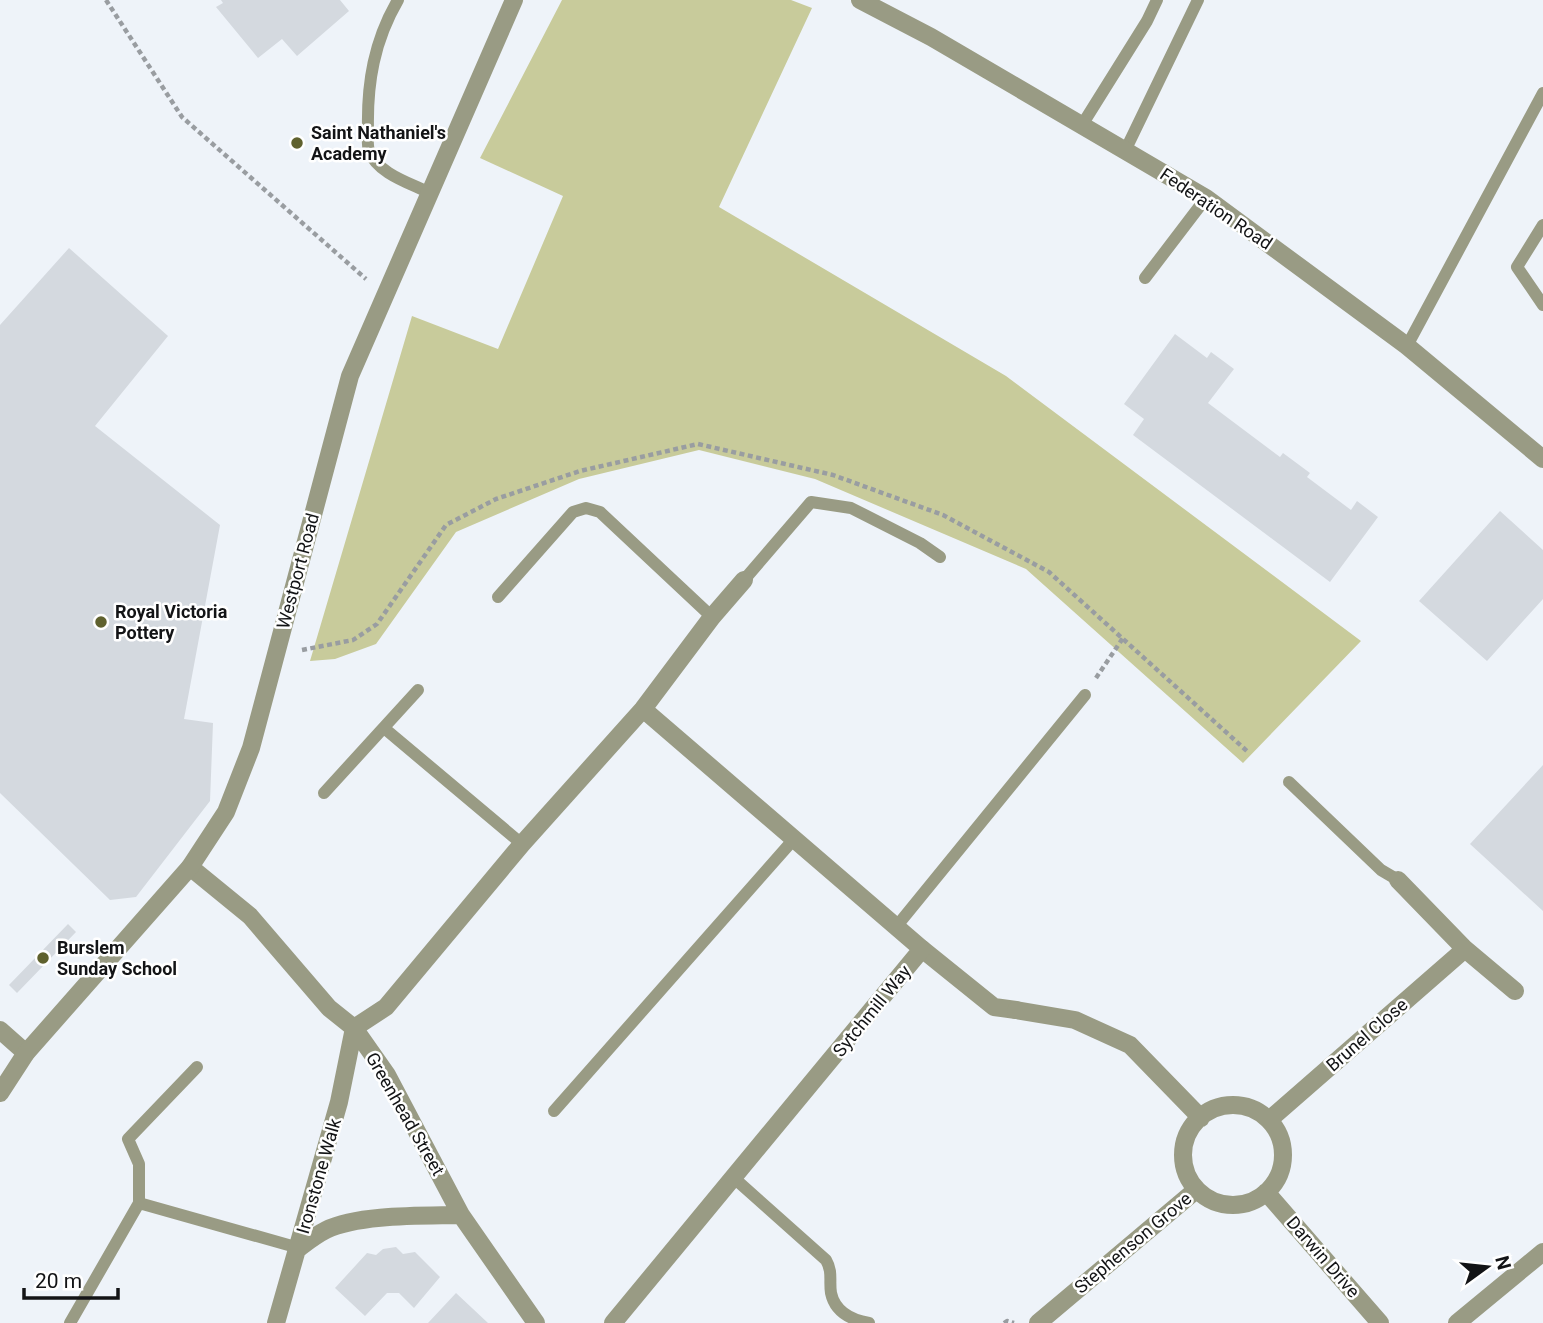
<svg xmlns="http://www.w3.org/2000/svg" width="1543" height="1323" viewBox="0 0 1543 1323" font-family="Roboto,sans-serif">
	<rect width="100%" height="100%" fill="#eef3f9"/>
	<path fill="#c8cb9b" d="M 562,0 L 791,0 L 812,8 L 719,207 L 1006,376 L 1361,641 L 1243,763 L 1026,569 L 815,479 L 699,450 L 579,479 L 456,532 L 376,644 L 335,659 L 310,661 L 412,316 L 498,349 L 563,196 L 480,158 Z"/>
	<path fill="#d4d9df" d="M 221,0 L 340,0 L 349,11 L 297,56 L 282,39 L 258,58 L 216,7 L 223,3 Z
		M 69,248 L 168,336 L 95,426 L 220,525 L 184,719 L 213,723 L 210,801 L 136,897 L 110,900 L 0,793 L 0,325 Z
		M 1175,334 L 1207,358 L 1211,352 L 1234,369 L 1208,403 L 1280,457 L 1283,453 L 1310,473 L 1307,477 L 1351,510 L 1357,501 L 1378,517 L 1330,582 L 1133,435 L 1144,419 L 1124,404 Z
		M 1500,511 L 1543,550 L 1543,599 L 1487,661 L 1419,601 Z
		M 1543,765 L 1543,911 L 1470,844 Z
		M 68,924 L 76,932 L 17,993 L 9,985 Z
		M 396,1247 L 403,1254 L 415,1252 L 440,1277 L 414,1308 L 399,1293 L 387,1293 L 365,1316 L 335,1288 L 367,1253 L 376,1255 L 383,1249 Z
		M 456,1293 L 488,1323 L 428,1323 Z"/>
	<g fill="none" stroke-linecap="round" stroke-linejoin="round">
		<path stroke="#999da1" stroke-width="4.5" stroke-dasharray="5 3.5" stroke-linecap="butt" d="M 106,0 L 182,117 L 366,279
			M 302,650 L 353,640 L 377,624 L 446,525 L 496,499 L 580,471 L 698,444 L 833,475 L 943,515 L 1049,572 L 1248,752
			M 1096,678 L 1123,638
			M 1004,1323 L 1007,1321 L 1014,1323"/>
		<path stroke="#999b84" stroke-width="12" d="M 398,0 C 374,41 367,83 368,129 C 368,136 367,145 369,151 C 378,174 410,183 430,193
			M 1082,125 L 1147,21 L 1157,0
			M 1125,151 L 1198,0
			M 1543,225 L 1517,267 L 1543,305
			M 1145,278 L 1206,198
			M 1407,346 L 1543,93
			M 744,580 L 811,502 L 851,508 L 920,543 L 940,557
			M 498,597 L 573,512 L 586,508 L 600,512 L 712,617
			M 384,728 L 522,844
			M 1289,782 L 1381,870 L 1398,880
			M 324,793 L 418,690
			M 896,927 L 1085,695
			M 554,1111 L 794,839
			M 734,1178 L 826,1260 C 833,1272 829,1281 831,1293 C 835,1312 852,1320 869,1323
			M 139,1203 L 139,1164 L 128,1139 L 197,1067
			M 70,1323 L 139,1203 L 299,1248"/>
		<path stroke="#999b84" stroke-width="18" d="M 922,949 L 994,1007 L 1016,1010"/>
		<path stroke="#999b84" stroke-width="18" d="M 860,0 L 931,37 L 1206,198 L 1407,346 L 1543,459
			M 190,867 L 250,916 L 329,1008 L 354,1028 L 387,1075 L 461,1215 L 536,1323
			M 1398,880 L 1465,949 L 1515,991
			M 1016,1010 L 1075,1020 L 1130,1045 L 1201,1118
			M 354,1028 L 386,1007 L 522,844 L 643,709 L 712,617 L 744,580
			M 0,1030 L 26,1053
			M1183 1155a50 50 0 1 1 100 0a50 50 0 1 1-100 0Z
			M 1269,1120 L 1465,949
			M 1266,1192 L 1380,1323
			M 299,1248 C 307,1242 316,1235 326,1230 C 359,1214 424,1216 461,1215
			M 276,1323 L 339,1102 L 354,1028
			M 613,1323 L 922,949 L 643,709
			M 1038,1323 L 1196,1190
			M 1457,1323 L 1543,1252"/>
		<path stroke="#999b84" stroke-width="18" d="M 0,1093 L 26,1053 L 190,867 L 226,812 L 251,748 L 350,376 L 514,0"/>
	</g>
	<g fill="#5f612e" stroke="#fff" stroke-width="2.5">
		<circle cx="297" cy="143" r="7"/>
		<circle cx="101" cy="622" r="7"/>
		<circle cx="43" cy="958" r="7"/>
	</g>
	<g text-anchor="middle" stroke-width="5" stroke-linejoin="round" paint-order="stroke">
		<g font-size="18" font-weight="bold" fill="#131416" stroke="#fff" text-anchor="start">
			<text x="311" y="139">Saint Nathaniel's<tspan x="311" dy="21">Academy</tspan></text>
			<text x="115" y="618">Royal Victoria<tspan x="115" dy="21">Pottery</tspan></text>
			<text x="57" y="954">Burslem<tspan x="57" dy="21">Sunday School</tspan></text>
		</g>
		<g font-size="18" fill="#131416" stroke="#fff">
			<text transform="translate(1216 209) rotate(34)" y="6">Federation Road</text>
			<text transform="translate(298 571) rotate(-75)" y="6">Westport Road</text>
			<text transform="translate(872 1011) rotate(-51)" y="6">Sytchmill Way</text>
			<text transform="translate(1367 1035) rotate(-41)" y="6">Brunel Close</text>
			<text transform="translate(405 1114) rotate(60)" y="6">Greenhead Street</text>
			<text transform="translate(319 1176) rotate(-74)" y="6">Ironstone Walk</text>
			<text transform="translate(1133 1243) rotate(-40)" y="6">Stephenson Grove</text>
			<text transform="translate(1323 1257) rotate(49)" y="6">Darwin Drive</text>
		</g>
	</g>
	<g transform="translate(1487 1267) rotate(75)" stroke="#ffffff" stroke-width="5" paint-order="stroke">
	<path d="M0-5L12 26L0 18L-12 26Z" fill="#131416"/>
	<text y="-10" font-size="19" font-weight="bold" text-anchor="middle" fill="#131416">N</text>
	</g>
	<path d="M24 1288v10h94v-10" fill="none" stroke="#131416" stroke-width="3.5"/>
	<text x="35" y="1288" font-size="21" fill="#131416" stroke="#ffffff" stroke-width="5" paint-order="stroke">20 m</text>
</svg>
